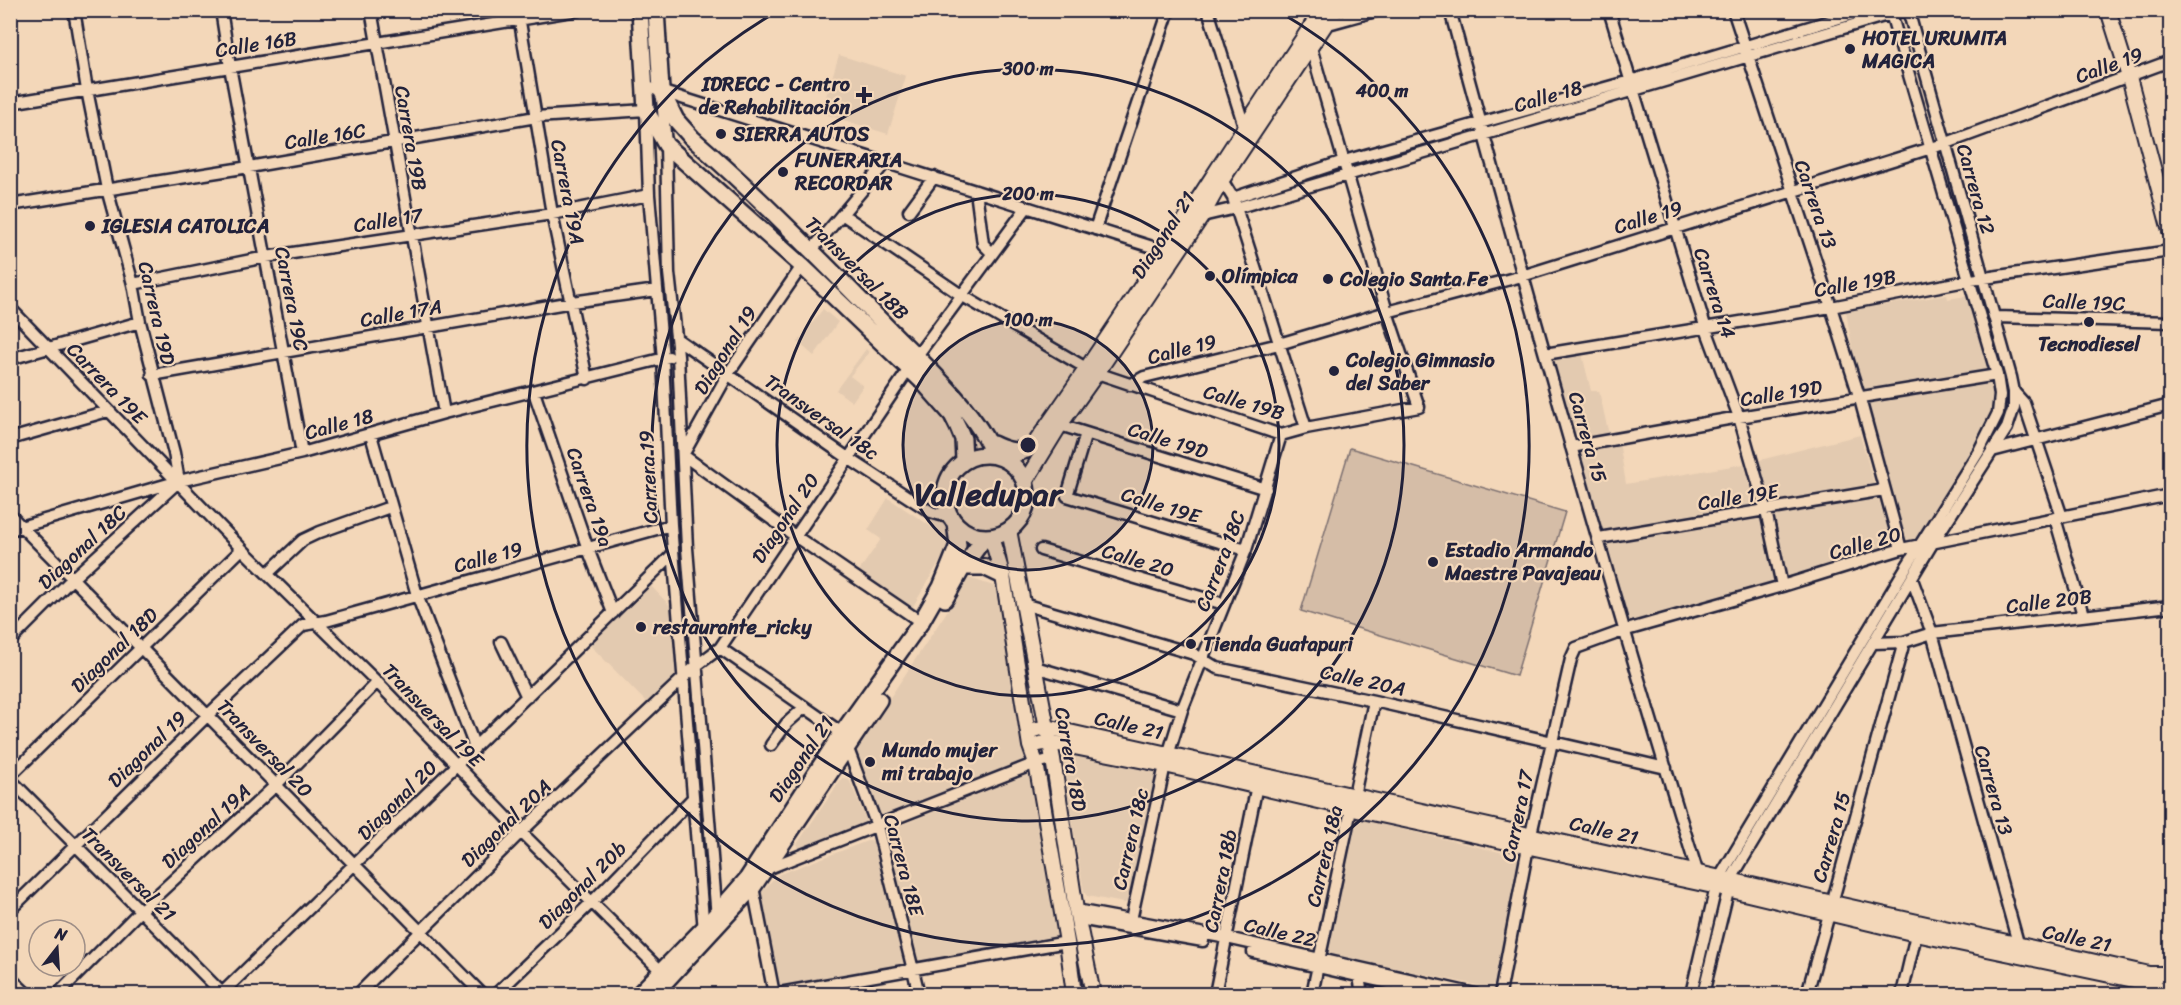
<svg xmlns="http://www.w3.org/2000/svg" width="2181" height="1005" viewBox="0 0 2181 1005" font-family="Sriracha,sans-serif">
	<rect width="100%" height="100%" fill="#f3d7b9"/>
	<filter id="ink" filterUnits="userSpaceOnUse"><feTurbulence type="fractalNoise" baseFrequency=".0167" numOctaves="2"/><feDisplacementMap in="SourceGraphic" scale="12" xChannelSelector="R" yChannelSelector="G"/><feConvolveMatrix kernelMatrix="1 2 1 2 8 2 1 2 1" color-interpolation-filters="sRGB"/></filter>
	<g filter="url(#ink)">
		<path fill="#e3cab0" d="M 839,55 L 906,76 L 888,134 L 821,113 Z
			M 1979,294 L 1993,371 L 1860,394 L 1846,311 L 1947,295 L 1948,299 Z
			M 823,309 L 838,322 L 814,356 L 798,342 Z
			M 866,349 L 869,352 L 850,376 L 863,386 L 852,402 L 836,390 Z
			M 1582,354 L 1591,391 L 1599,391 L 1609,435 L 1576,441 L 1553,364 L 1555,360 L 1559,359 Z
			M 1998,377 L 1997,413 L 1919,543 L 1903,548 L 1855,397 Z
			M 1860,435 L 1875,487 L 1762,510 L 1748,463 Z
			M 1619,441 L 1626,484 L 1744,464 L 1757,509 L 1601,534 L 1579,448 Z
			M 1877,494 L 1895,551 L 1788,579 L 1767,517 Z
			M 888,498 L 944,535 L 950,544 L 912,608 L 859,571 L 881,539 L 868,530 Z
			M 1760,517 L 1784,581 L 1625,625 L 1604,539 Z
			M 969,578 L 1000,588 L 1030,756 L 1027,761 L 886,819 L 878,819 L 852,755 Z
			M 649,584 L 674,610 L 679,672 L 647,703 L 589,644 Z
			M 1064,750 L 1072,750 L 1153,771 L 1159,776 L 1130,902 L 1124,903 L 1087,896 L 1084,892 L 1061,754 Z
			M 1027,775 L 1030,776 L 1044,848 L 1059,942 L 919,964 L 884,832 Z
			M 842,778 L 849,779 L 869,827 L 802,853 L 798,849 L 797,844 Z
			M 1358,819 L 1521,857 L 1523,859 L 1495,983 L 1491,988 L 1329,954 L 1327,946 L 1354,824 Z
			M 870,840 L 873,841 L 907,968 L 779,991 L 776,985 L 760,898 L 762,892 L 775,877 L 780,874 Z"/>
		<path fill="#d5bda7" stroke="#7c7071" stroke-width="1.5" d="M 1350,448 L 1565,512 L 1516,676 L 1301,611 Z"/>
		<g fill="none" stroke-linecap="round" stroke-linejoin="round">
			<defs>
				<path id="minor" d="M 74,10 L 87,90 L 107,189 L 133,284 L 140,322 L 174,453 L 179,481
					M 221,10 L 230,67 L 302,453
					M 371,10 L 444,413
					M 518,10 L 552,214 L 587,379
					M 1208,10 L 1244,126
					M 1450,10 C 1528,299 1609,586 1697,871
					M 1609,10 L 1705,326 L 1739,417 L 1766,511 L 1782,586
					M 1733,10 L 1831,307 L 1860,399 L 1901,549
					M 1321,26 L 1379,10
					M 644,86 L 1165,251
					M 662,98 L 666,145 L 669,273 L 678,355 L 687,548 L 717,918
					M 10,103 L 578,10
					M 1222,180 L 1233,198 L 1306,428
					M 976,191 L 983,244 L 992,253
					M 1233,198 L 1344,161 L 1630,81 L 1866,10
					M 10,205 L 249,167 L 536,117 L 646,110 L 649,195 L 663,359 L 671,525 L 704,931
					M 909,211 L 934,177
					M 842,214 L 961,295 L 1086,368
					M 1202,216 L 1236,208 L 1904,10
					M 1095,229 L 1169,10
					M 811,251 L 886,162
					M 802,266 L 728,374 L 683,455 L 795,536 L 921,622
					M 133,284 L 266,257 L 552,214 L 649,195
					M 10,308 L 242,549 L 377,682 L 521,832 L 662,972
					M 1996,317 L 2170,322
					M 677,339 L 848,458 L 931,512 L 951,518
					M 1545,354 L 1831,307 L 1971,280 L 2170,251
					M 916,357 L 1027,207
					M 10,359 L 140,322
					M 1097,373 L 1281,435 L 1306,428 L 1419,407 L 1387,312 L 1310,44
					M 152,375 L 572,302 L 657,290
					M 1130,385 L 1144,377 L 1279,344 L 1387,312 L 1522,276 L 1944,144 L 2170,61
					M 534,392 L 588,549 L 613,613
					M 2014,392 L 2024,403 L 2062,517
					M 1060,425 L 1266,489
					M 1086,433 L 1067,496 L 1246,550
					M 371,435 L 417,595 L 473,742 L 474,749
					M 10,439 L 108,411
					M 1571,447 L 1739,417 L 1997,375
					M 1992,451 L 2170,405
					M 10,515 L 482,994
					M 2055,518 L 2083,615
					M 10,530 L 179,481 L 302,453 L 444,413 L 669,357
					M 1599,538 L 1884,490
					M 1041,550 L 1224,604
					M 268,573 L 303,540 L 320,532 L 390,507
					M 1912,579 L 1932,633 L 2020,950
					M 1023,604 L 1194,654 L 1217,668 L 1374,701 L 1666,768
					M 10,641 L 73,578 L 177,483
					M 501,642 L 527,697
					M 1873,643 L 1904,642 L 1932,633 L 2170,606
					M 720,648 L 842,733 L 877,826 L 919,994
					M 1035,667 L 1182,710
					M 771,745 L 787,723 L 805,707
					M 10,776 L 242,549
					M 10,779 L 223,994
					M 766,869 L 1036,763 L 1053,759
					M 753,887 L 774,994
					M 10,910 L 208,715 L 303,625 L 326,621 L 671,525
					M 1076,910 L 1227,938 L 1475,994
					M 1079,919 L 1203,941
					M 1131,920 L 1165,765 L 1182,710 L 1246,550 L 1281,435
					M 1253,952 L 1436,994
					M 1359,977 L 1362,994
					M 10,978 L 27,994
					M 58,994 L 140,911 L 276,785 L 377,682
					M 221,994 L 673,554
					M 358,994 L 521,832 L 696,666 L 720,648 L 909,369
					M 496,994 L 592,902 L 692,799
					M 774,994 L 1067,942
					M 1215,994 L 1258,780
					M 1312,994 L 1374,701
					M 1500,994 L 1528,847 L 1571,659 L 1576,648 L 1623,631 L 1782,586 L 1901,549 L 2170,495
					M 1691,994 L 1716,887 L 1720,877 L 1905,569 L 1979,451 L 1998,413 L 2000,395 L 1997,375 L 1890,10
					M 1703,994 L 1731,879 L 1932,544 L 2007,428 L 2014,407 L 2014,392 L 2011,377 L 1908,10
					M 1807,994 L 1904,642
					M 1902,994 L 1918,926"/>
				<path id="major" d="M 2108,10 L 2129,77 L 2170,231
					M 1002,458 C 1015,456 1025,452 1035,443 C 1135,302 1225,154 1322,10
					M 1025,482 L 1060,425 L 1097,373 L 1202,216 L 1222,180 L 1335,10
					M 1009,530 L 1053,759 L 1076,910 L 1093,994
					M 991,537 L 1003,576 L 1030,746 L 1036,763 L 1067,942 L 1074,994
					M 1028,731 L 1047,727 L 2149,974 L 2170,974
					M 1030,746 L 1049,742 L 1165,765 L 1353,809 L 1727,889 L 1916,934 L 2148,983 L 2170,993"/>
				<path id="highway" d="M 640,10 L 646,110 L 666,145 L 802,266 L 922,381 L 952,415 L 958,427 L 963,439 L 964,460
					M 656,10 L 661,90 L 676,120 L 692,138 C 760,197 823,262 886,326 C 917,358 979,413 993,455
					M 993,444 C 1005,450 1014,452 1027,450
					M945 496a41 41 0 1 1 82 0a41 41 0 1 1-82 0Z
					M 963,567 L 984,567 L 1003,576
					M 945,599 L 963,567 L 985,537
					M 639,994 L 704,928 L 747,879 L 842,733 L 921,622 L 941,587 L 954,555 L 958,545 L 955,523
					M 654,994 L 753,887 L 879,700"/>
			</defs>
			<use href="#minor" stroke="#22223b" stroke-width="15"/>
			<use href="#major" stroke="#22223b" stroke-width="18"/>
			<use href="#highway" stroke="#22223b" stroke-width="20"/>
			<use href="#minor" stroke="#f3d7b9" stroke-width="10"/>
			<use href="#major" stroke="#f3d7b9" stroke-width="14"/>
			<use href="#highway" stroke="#f3d7b9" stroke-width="15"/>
		</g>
	</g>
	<circle cx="1028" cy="445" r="125" fill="#22223b" fill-opacity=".12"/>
	<g fill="none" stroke="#22223b" stroke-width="3">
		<circle cx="1028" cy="445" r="125"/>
		<circle cx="1028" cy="445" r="251"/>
		<circle cx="1028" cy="445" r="376"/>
		<path d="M1278 11A501 501 0 1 1 778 11"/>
	</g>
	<g fill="#22223b" stroke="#f3d7b9" stroke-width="2">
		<circle cx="1850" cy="49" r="6"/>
		<path d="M861 86h6v6h6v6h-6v6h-6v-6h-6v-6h6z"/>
		<circle cx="721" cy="134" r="6"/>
		<circle cx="783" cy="172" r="6"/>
		<circle cx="90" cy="226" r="6"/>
		<circle cx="1210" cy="276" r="6"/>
		<circle cx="1328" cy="279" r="6"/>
		<circle cx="2089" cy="322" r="6"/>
		<circle cx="1334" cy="371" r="6"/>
		<circle cx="1433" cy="562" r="6"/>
		<circle cx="641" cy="627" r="6"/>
		<circle cx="1191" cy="644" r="6"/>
		<circle cx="870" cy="762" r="6"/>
	</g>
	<g text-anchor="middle" stroke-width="4.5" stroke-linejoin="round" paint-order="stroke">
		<g font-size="20" font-weight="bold" fill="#22223b" stroke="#f3d7b9" text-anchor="start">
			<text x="1862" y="45">HOTEL URUMITA<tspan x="1862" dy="23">MAGICA</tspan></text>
			<text x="850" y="91" text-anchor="end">IDRECC - Centro<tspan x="850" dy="23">de Rehabilitación</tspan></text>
			<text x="733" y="141">SIERRA AUTOS</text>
			<text x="795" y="167">FUNERARIA<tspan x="795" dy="23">RECORDAR</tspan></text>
			<text x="102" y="233">IGLESIA CATOLICA</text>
			<text x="1222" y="283">Olímpica</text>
			<text x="1340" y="286">Colegio Santa Fe</text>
			<text x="2089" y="351" text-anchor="middle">Tecnodiesel</text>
			<text x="1346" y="367">Colegio Gimnasio<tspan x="1346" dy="23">del Saber</tspan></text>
			<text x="1445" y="557">Estadio Armando<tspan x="1445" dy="23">Maestre Pavajeau</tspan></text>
			<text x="653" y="634">restaurante_ricky</text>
			<text x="1203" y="651">Tienda Guatapuri</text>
			<text x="882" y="757">Mundo mujer<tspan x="882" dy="23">mi trabajo</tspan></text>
		</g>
		<g font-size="20" fill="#22223b" stroke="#f3d7b9">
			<text transform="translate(256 44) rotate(-9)" y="7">Calle 16B</text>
			<text transform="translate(2109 65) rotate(-20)" y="7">Calle 19</text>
			<text transform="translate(1548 96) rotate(-16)" y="7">Calle 18</text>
			<text transform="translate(325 136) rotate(-9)" y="7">Calle 16C</text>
			<text transform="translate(411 138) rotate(80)" y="7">Carrera 19B</text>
			<text transform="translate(1976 189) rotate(74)" y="7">Carrera 12</text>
			<text transform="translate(568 192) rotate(79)" y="7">Carrera 19A</text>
			<text transform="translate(1816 204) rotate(71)" y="7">Carrera 13</text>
			<text transform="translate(1648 217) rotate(-17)" y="7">Calle 19</text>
			<text transform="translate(388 220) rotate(-9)" y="7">Calle 17</text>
			<text transform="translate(1163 235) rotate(-57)" y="7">Diagonal 21</text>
			<text transform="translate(857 268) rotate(45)" y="7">Transversal 18B</text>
			<text transform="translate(1855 283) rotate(-10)" y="7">Calle 19B</text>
			<text transform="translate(1715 293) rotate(72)" y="7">Carrera 14</text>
			<text transform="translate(292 299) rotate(79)" y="7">Carrera 19C</text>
			<text transform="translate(2084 302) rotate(2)" y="7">Calle 19C</text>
			<text transform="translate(157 313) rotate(77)" y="7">Carrera 19D</text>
			<text transform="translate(401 313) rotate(-10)" y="7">Calle 17A</text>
			<text transform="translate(1182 349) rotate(-14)" y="7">Calle 19</text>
			<text transform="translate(725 350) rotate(-58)" y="7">Diagonal 19</text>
			<text transform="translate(107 383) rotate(46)" y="7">Carrera 19E</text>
			<text transform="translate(1781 393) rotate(-9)" y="7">Calle 19D</text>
			<text transform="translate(1244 402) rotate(16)" y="7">Calle 19B</text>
			<text transform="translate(822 417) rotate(35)" y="7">Transversal 18c</text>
			<text transform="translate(339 424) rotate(-15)" y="7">Calle 18</text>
			<text transform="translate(1588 437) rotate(74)" y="7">Carrera 15</text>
			<text transform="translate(1168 440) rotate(17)" y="7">Calle 19D</text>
			<text transform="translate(648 477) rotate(-93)" y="7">Carrera 19</text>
			<text transform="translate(590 497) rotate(71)" y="7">Carrera 19a</text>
			<text transform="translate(1738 497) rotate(-9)" y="7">Calle 19E</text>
			<text transform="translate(1161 505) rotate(17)" y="7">Calle 19E</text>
			<text transform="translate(785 518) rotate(-56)" y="7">Diagonal 20</text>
			<text transform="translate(1865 543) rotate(-16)" y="7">Calle 20</text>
			<text transform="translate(82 547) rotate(-43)" y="7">Diagonal 18C</text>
			<text transform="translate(488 557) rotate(-15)" y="7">Calle 19</text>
			<text transform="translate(1138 560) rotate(16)" y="7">Calle 20</text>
			<text transform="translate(1220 561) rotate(-69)" y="7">Carrera 18C</text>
			<text transform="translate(2049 601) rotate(-7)" y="7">Calle 20B</text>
			<text transform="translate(114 650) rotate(-44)" y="7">Diagonal 18D</text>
			<text transform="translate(1363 680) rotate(12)" y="7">Calle 20A</text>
			<text transform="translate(433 715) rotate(46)" y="7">Transversal 19E</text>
			<text transform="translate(1129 725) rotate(13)" y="7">Calle 21</text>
			<text transform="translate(265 748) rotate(46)" y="7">Transversal 20</text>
			<text transform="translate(147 749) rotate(-44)" y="7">Diagonal 19</text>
			<text transform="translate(801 759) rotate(-56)" y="7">Diagonal 21</text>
			<text transform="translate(1071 759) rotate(80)" y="7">Carrera 18D</text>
			<text transform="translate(1994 790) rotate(74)" y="7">Carrera 13</text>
			<text transform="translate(397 800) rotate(-45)" y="7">Diagonal 20</text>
			<text transform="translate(1517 816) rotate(-78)" y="7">Carrera 17</text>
			<text transform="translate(506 823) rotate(-44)" y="7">Diagonal 20A</text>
			<text transform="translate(206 826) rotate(-43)" y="7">Diagonal 19A</text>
			<text transform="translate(1604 830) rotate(13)" y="7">Calle 21</text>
			<text transform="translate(1831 837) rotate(-74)" y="7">Carrera 15</text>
			<text transform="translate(1130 839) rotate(-77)" y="7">Carrera 18c</text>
			<text transform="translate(1324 856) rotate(-77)" y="7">Carrera 18a</text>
			<text transform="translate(904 865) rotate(75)" y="7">Carrera 18E</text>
			<text transform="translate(129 874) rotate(45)" y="7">Transversal 21</text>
			<text transform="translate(1220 881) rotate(-79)" y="7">Carrera 18b</text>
			<text transform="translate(582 885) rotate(-45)" y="7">Diagonal 20b</text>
			<text transform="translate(1280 932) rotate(13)" y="7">Calle 22</text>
			<text transform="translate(2077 938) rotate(12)" y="7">Calle 21</text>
		</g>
		<g font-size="32" font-weight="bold" fill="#22223b" stroke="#f3d7b9">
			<text x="988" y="505">Valledupar</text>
		</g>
	</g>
	<circle cx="1028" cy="445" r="9" fill="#22223b" stroke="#f3d7b9" stroke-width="3"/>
	<g font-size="18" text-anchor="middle" font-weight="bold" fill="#22223b" stroke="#f3d7b9" stroke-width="4.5" stroke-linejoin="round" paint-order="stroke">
		<text x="1028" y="75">300 m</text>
		<text x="1382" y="97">400 m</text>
		<text x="1028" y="200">200 m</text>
		<text x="1028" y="326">100 m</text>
	</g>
	<rect width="2181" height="1005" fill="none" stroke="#f3d7b9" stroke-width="36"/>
	<rect x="18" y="18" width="2145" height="969" fill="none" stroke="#22223b" stroke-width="2" filter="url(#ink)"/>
	<g transform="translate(57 948) rotate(17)"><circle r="28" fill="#f3d7b9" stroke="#9f8f87" stroke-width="1.5"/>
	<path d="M0-4.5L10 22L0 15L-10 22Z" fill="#22223b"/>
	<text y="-9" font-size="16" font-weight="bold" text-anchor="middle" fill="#22223b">N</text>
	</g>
</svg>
